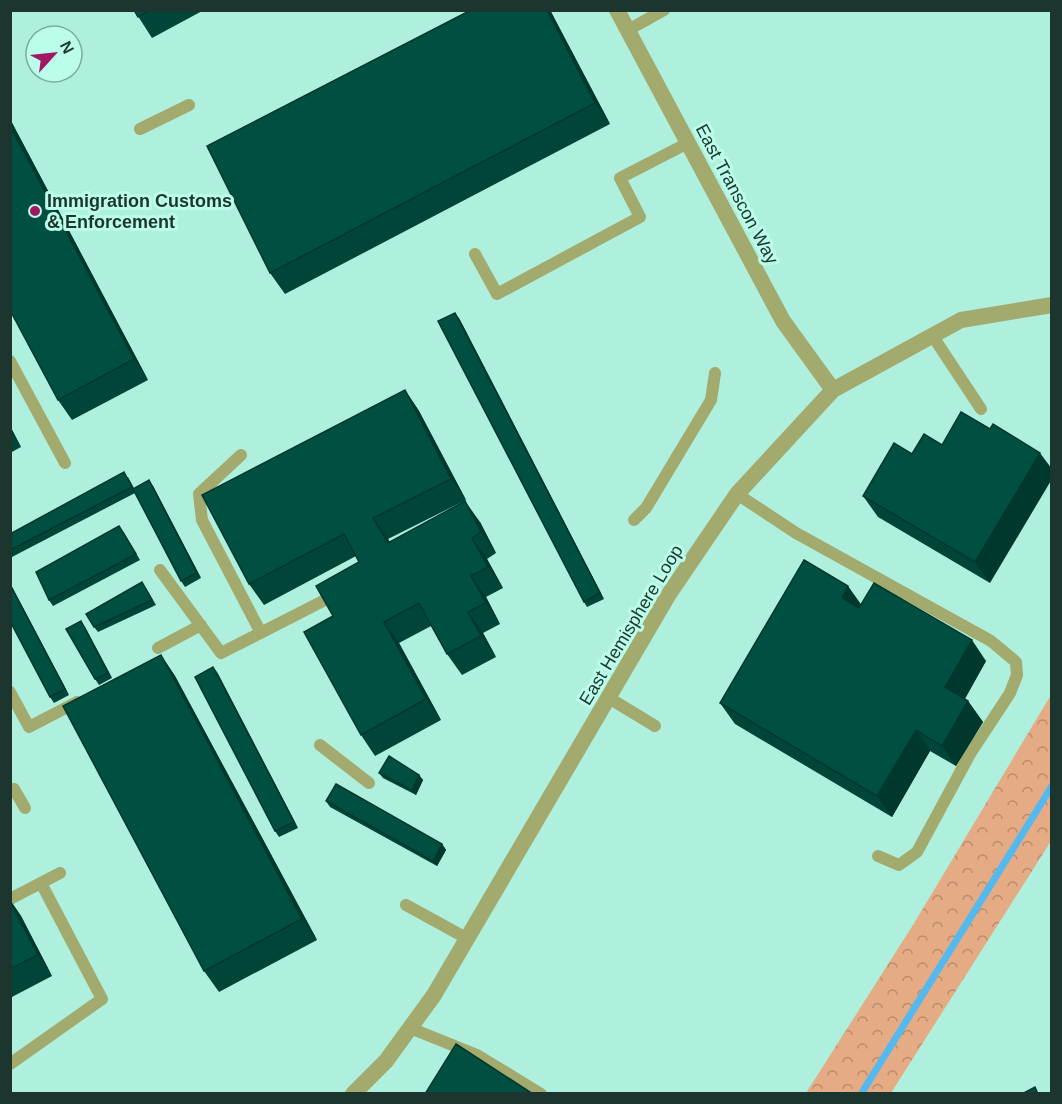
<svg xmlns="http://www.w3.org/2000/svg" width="1062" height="1104" viewBox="0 0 1062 1104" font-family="Helvetica,sans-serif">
	<defs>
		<pattern id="park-crowns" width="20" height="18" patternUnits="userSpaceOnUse" patternTransform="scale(1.5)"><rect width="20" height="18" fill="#e5ab84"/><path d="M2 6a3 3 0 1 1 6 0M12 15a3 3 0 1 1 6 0" fill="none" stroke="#b98c6c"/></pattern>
	</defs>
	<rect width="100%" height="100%" fill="#aef0dd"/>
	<path fill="url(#park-crowns)" d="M 1051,695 L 1051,841 L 891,1093 L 806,1093 L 913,925 Z"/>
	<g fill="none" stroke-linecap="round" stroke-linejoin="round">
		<path stroke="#53b9ef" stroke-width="7" d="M 861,1094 L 1052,786"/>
		<path stroke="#a2aa6d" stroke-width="12" d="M 628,30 L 664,10
			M 140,129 L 189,105
			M 475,254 L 497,294 L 640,217 L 620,178 L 688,143
			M 932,335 L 981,409
			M 10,361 L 65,463
			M 241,455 L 199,494 L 202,520 L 261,633
			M 737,494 L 796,533 L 991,641 L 1016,662 L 1017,675 L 1010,693 L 970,754 L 917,852 L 899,865 L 878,856
			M 634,520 L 646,508 L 711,400 L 715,373
			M 160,570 L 221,653 L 323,601
			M 158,648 L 201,625
			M 10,692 L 29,727 L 77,702
			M 609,698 L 655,726
			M 320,745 L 369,783
			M 10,789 L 14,789 L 25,808
			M 10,899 L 60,873
			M 406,905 L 468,939
			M 410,1028 L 477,1055 L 541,1094
			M 10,1064 L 102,999 L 41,883"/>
		<path stroke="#a2aa6d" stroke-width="16" d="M 617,10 L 783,321 L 833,390
			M 353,1094 L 386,1061 L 434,995 L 669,594 L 737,494 L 833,390 L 961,320 L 1052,305"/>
	</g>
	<path fill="#004538" d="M 134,10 L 204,10 L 152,38 Z
		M 550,10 L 610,124 L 285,294 L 270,273 Z
		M 10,119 L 148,380 L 72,420 L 58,400 Z
		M 459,318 L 604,599 L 587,607 L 584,602 Z
		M 405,390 L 419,411 L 466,500 L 388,539 L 390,542 L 480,522 L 496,553 L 487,559 L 503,588 L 486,597 L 500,624 L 483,633 L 496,657 L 462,675 L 447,654 L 431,626 L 399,643 L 441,720 L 375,756 L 361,735 L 333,616 L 359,562 L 356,556 L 264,605 L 249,584 Z
		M 10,426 L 21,447 L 10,453 Z
		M 942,445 L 990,583 L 878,517 L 863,496 L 912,454 Z
		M 128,477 L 134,488 L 153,486 L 201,578 L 185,587 L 181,581 L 135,493 L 10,558 L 10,534 Z
		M 123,531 L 140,560 L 53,606 L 49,600 Z
		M 10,583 L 69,695 L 54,703 L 50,697 Z
		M 146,588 L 156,605 L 98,632 L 94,627 Z
		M 861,604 L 986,661 L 965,699 L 968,701 L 983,722 L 956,766 L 930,751 L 892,817 L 735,724 L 720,703 Z
		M 85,627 L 112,678 L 99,685 L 95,679 Z
		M 161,655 L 175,676 L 317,940 L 219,992 L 204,971 Z
		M 217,672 L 298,828 L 279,837 L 275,831 Z
		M 379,773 L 419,775 L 423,780 L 416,795 L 383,778 Z
		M 326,801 L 442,844 L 446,850 L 437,866 L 330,807 Z
		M 10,900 L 21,916 L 52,976 L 10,998 Z"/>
	<path fill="#00382e" d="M 547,10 L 550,10 L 610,124 L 595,103 Z
		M 10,119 L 148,380 L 134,359 L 10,126 Z
		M 455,313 L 459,318 L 604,599 L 600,593 Z
		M 405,390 L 419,411 L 466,500 L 451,479 Z
		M 10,426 L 21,447 L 10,432 Z
		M 1040,453 L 1052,469 L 1052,479 L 990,583 L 975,562 Z
		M 149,480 L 153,486 L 201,578 L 197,573 Z
		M 465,501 L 480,522 L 496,553 L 481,532 Z
		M 373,518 L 388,539 L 402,564 L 388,543 Z
		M 472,538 L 487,559 L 503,588 L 488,567 Z
		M 471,576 L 486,597 L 500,624 L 486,603 Z
		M 10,583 L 69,695 L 65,689 L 10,585 Z
		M 848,586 L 863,607 L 856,619 L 842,598 Z
		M 468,612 L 483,633 L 496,657 L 481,636 Z
		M 81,621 L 85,627 L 112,678 L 108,673 Z
		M 384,622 L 399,643 L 441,720 L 426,699 Z
		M 972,640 L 986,661 L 959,708 L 945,687 Z
		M 161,655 L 175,676 L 317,940 L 302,919 Z
		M 213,667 L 217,672 L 298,828 L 294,822 Z
		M 968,701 L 983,722 L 956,766 L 942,746 Z
		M 916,730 L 930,751 L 892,817 L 877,796 Z
		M 419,775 L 423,780 L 416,795 L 412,790 Z
		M 442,844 L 446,850 L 437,866 L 433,861 Z
		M 10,900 L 21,916 L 52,976 L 38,955 L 10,902 Z"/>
	<path fill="#005041" stroke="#00382e" stroke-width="1.5" d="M 134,10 L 150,10 L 138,17 Z
		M 471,10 L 547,10 L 595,103 L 270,273 L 207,146 Z
		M 10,126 L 134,359 L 58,400 L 10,310 Z
		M 455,313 L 600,593 L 584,602 L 438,321 Z
		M 405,390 L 451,479 L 373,518 L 388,543 L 465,501 L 481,532 L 472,538 L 488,567 L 471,576 L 486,603 L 468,612 L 481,636 L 447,654 L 419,603 L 384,622 L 426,699 L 361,735 L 304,632 L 333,616 L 316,586 L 359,562 L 344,534 L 249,584 L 202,495 Z
		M 961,412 L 990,429 L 993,424 L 1040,453 L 975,562 L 863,496 L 894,443 L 912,454 L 924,434 L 942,445 Z
		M 124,472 L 132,487 L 10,550 L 10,534 Z
		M 149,480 L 197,573 L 181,581 L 133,489 Z
		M 119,526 L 136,554 L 49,600 L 36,572 Z
		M 804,560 L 848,586 L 842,598 L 859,608 L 874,583 L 972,640 L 945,687 L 968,701 L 942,746 L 916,730 L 877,796 L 720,703 Z
		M 142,582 L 152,600 L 94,627 L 86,614 Z
		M 10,585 L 65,689 L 50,697 L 10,621 Z
		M 81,621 L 108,673 L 95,679 L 66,629 Z
		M 161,655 L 302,919 L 204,971 L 63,706 Z
		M 213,667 L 294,822 L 275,831 L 195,677 Z
		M 389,756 L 419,775 L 412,790 L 379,773 Z
		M 336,784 L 442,844 L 433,861 L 326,801 Z
		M 10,902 L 38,955 L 10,969 Z
		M 456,1044 L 533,1094 L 425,1094 Z
		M 1035,1087 L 1038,1094 L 1022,1094 Z"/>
	<circle fill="#a21762" stroke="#bbfdea" stroke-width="2" cx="35" cy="211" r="6"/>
	<g text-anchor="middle" stroke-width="6" stroke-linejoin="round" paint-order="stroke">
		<g font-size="18" fill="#1c362f" stroke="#bbfdea">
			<text transform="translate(737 194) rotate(62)" y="6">East Transcon Way</text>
			<text transform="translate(631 625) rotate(-59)" y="6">East Hemisphere Loop</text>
		</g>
		<g font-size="18" font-weight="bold" fill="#1c362f" stroke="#bbfdea" text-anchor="start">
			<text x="47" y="207">Immigration Customs<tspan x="47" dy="21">&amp; Enforcement</tspan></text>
		</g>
	</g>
	<rect width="1062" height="1104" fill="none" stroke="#1c362f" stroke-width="24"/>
	<g transform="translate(54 54) rotate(63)"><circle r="28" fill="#bbfdea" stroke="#7bad9f" stroke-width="1.5"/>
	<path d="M0-4.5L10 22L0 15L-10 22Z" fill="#a21762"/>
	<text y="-9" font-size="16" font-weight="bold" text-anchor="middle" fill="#1c362f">N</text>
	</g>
</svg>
